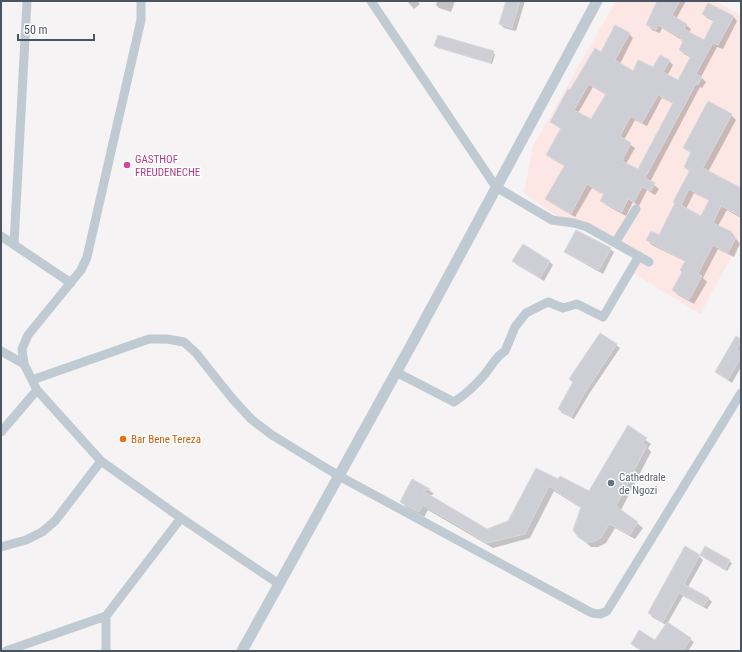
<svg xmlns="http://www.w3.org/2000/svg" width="742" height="652" viewBox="0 0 742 652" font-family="'Roboto Condensed',sans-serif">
	<rect width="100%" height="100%" fill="#f5f3f3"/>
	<path fill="#fde7e5" d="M 616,1 L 715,1 L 741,15 L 741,239 L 700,314 L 630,271 L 638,256 L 560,218 L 524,193 L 533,146 Z"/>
	<path fill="#0003" fill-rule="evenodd" d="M 407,1 L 417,1 L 420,4 L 414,9 Z
		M 437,1 L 455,1 L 451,12 L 439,8 L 436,5 Z
		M 507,1 L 525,1 L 516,31 L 504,28 L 500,24 Z
		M 658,1 L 686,1 L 676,19 L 686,25 L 691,29 L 689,33 L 704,41 L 715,22 L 707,18 L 703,14 L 733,16 L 737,21 L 723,49 L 717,47 L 701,77 L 706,82 L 702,88 L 700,87 L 650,182 L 659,189 L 655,195 L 647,190 L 639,206 L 633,202 L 626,216 L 606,205 L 601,201 L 604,195 L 592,188 L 575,217 L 551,203 L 546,199 L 565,166 L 552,159 L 547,154 L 561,129 L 551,122 L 571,91 L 601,53 L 629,34 L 633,38 L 620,64 L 633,72 L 653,68 L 669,61 L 673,65 L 667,76 L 679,82 L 692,58 L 684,54 L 680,50 L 684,42 L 682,40 L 662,28 L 660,33 L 652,30 L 648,25 ZM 593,87 L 606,95 L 591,121 L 578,113 ZM 662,98 L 674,104 L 638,171 L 626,164 L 635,148 L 624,140 L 635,120 L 647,126 Z
		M 435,46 L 493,52 L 495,55 L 492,64 L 438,48 Z
		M 731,115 L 736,120 L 708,172 L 741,190 L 741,218 L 727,210 L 718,226 L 732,233 L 740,244 L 734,257 L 718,249 L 703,278 L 707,282 L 694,304 L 678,295 L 673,290 L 683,272 L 686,262 L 652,245 L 647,240 L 659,236 L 690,172 L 685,167 L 692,154 L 684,148 ZM 694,193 L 710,201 L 701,218 L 686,209 Z
		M 523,245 L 550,262 L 553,265 L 544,281 L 517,265 L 513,261 Z
		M 610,249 L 614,252 L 603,274 L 569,255 L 565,251 Z
		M 741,340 L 741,367 L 732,383 L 716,372 Z
		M 616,345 L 620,348 L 589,394 L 574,419 L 562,413 L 559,409 L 574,383 Z
		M 628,427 L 651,444 L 648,448 L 651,452 L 621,510 L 643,528 L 635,539 L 615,528 L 606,543 L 598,547 L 591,547 L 579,536 L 581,508 L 554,491 L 530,538 L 493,548 L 428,510 L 424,517 L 406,507 L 401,502 L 413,481 L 429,490 L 434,494 L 429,496 L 487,530 L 509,522 L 536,469 L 559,481 L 589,492 Z
		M 706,547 L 732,563 L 727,571 L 701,556 Z
		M 699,556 L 703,560 L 688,587 L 708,598 L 712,602 L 707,609 L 683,596 L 667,624 L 694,642 L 688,651 L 642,651 L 635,647 L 632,644 L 655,641 L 666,625 L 652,617 L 649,613 Z"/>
	<path fill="#cdcfd5" stroke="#d7d9de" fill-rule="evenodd" d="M 506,1 L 520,1 L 512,28 L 499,24 Z
		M 657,1 L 680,1 L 672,15 L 687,24 L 684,29 L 704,40 L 714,20 L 702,14 L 708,3 L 734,16 L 718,45 L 713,43 L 696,74 L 702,77 L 698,85 L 696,84 L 645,178 L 655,183 L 651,191 L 642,187 L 634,202 L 628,199 L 622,212 L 600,201 L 604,194 L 587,184 L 571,214 L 545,199 L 565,165 L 546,155 L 561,128 L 550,122 L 568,89 L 570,90 L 595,48 L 601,52 L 615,25 L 630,33 L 615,60 L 633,71 L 638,60 L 653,67 L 660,55 L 670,60 L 663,72 L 678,80 L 691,56 L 679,50 L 683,41 L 681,40 L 682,38 L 658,25 L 656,30 L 646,25 ZM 589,84 L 606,94 L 591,119 L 574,110 ZM 658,95 L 673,103 L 638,169 L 622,161 L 631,143 L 620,136 L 631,116 L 642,123 Z
		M 438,35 L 494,51 L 490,63 L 434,46 Z
		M 708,101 L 732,114 L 703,168 L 741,188 L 741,216 L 721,206 L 713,223 L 732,232 L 731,236 L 736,238 L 728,253 L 713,245 L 698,274 L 702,276 L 689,300 L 672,290 L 682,272 L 680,270 L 685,261 L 646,240 L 651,231 L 659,235 L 675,203 L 673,202 L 690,170 L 684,167 L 691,152 L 683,148 ZM 689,189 L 709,200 L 701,216 L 681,205 Z
		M 576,230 L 611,248 L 599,270 L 564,252 Z
		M 523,244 L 550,261 L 540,278 L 512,261 Z
		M 600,333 L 617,344 L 586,391 L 571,417 L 558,409 L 573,382 L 569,379 Z
		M 736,336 L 741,339 L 741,342 L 736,350 L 741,352 L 741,357 L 728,380 L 715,372 Z
		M 628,425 L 647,438 L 642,443 L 647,446 L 616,506 L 638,522 L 630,535 L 609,524 L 601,538 L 593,542 L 585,542 L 578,537 L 573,530 L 581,507 L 549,486 L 525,534 L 487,543 L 423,505 L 419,512 L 400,502 L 412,479 L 430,489 L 423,491 L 487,529 L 508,521 L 536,468 L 558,479 L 560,476 L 589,491 Z
		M 685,546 L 700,555 L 684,584 L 709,598 L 704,606 L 679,593 L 663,622 L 648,613 Z
		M 705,546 L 730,560 L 725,570 L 700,555 Z
		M 667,622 L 691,638 L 683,651 L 643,651 L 631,644 L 639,630 L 655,640 Z"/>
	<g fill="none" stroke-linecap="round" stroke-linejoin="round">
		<path stroke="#c0cad2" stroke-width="9" d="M 141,1 L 141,20 L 87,257 L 81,270 L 28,335 L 22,349 L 24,364 L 37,390 L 101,461 L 181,518 L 279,584
			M 371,1 L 496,187 L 552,220 L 574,223 L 587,227 L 649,262
			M 1,236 L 71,283
			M 615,243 L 636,209
			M 14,244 L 27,1
			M 1,351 L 24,364
			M 396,372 L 454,402 C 466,394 475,386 484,375 C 491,367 496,356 505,351 L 515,327 L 526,313 L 548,302 L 563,308 L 577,304 L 603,317 L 639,256
			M 32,380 L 149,339 L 167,339 L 184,342 L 196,353 L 231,397 L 251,419 L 272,435 L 339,476 L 592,613 L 600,614 L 607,611 L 741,393
			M 1,432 L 37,390
			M 1,547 L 26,540 L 42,532 L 55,521 L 101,461
			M 6,651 L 106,616 L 181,518
			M 106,651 L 106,616"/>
		<path stroke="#c0cad2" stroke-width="11" d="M 242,651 L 414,340 L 597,1"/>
	</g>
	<circle fill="#d1479c" stroke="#fff" stroke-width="1.5" cx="127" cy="165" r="4"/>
	<circle fill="#e8710a" stroke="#fff" stroke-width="1.5" cx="123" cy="439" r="4"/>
	<circle fill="#6b7280" stroke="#fff" stroke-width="1.5" cx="611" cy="483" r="4"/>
	<g text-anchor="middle" stroke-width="3" stroke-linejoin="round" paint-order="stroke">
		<g font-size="11" fill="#b23c85" stroke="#fff" text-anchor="start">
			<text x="135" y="163">GASTHOF<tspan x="135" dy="13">FREUDENECHE</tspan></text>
		</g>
		<g font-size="11" fill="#c56008" stroke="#fff" text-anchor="start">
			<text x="131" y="443">Bar Bene Tereza</text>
		</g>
		<g font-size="11" fill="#5b616d" stroke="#fff" text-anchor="start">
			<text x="619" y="481">Cathedrale<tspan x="619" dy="13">de Ngozi</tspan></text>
		</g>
	</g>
	<rect width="742" height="652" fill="none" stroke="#495662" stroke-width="4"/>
	<path d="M18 34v6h76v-6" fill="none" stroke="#495662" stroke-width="2"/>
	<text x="24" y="34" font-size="12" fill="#495662" stroke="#ffffff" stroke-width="3" paint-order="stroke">50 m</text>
</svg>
